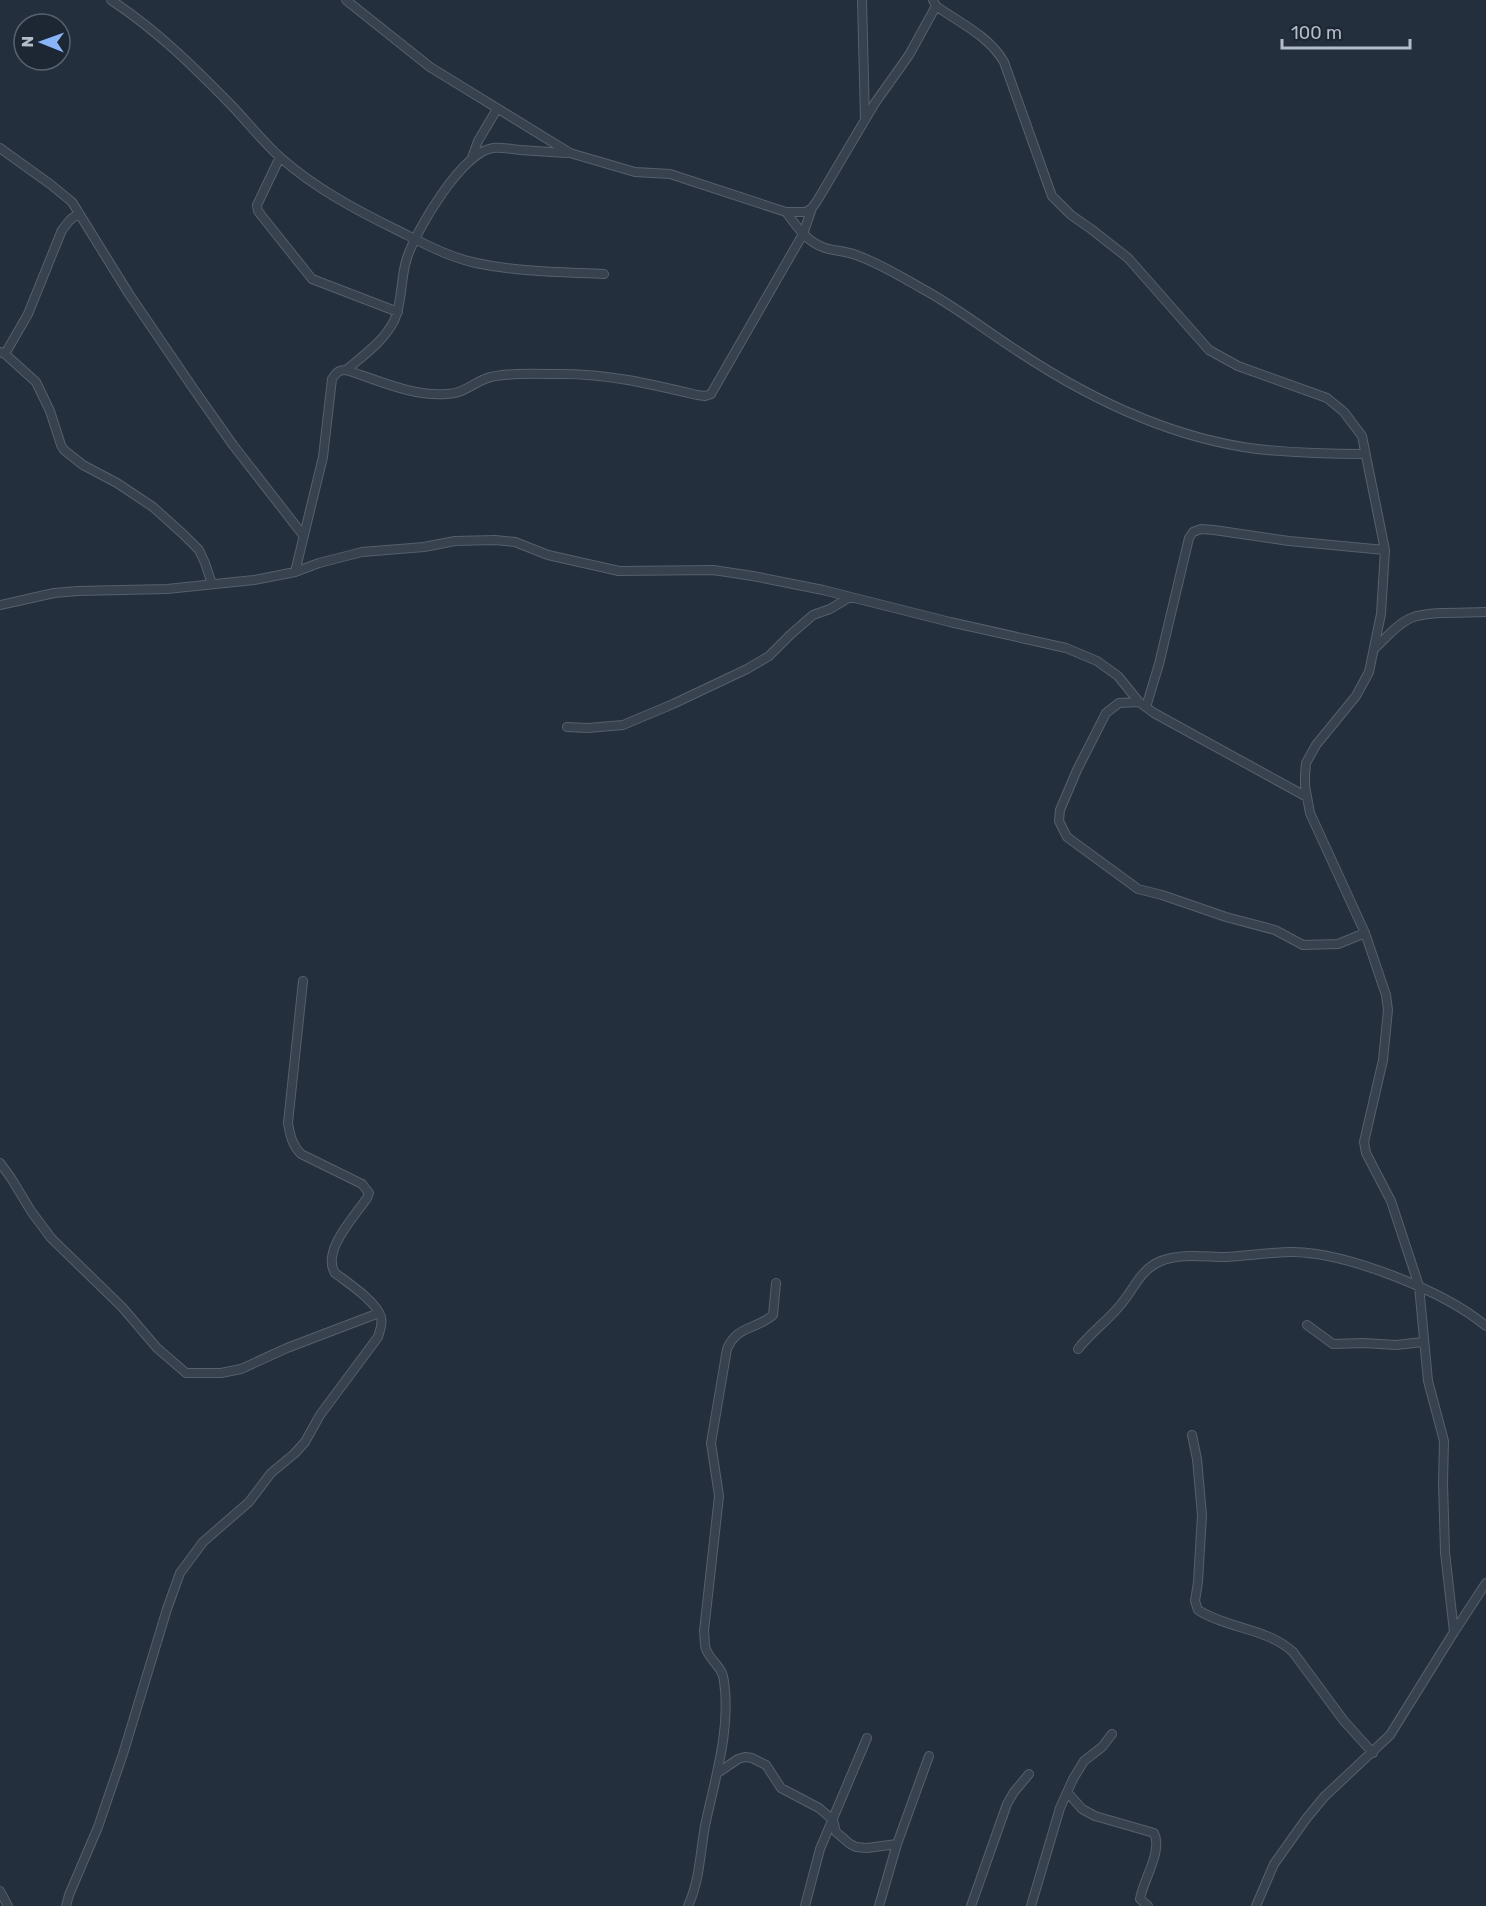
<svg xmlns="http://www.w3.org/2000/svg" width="1486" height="1906" viewBox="0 0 1486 1906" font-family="Rubik,sans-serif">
	<rect width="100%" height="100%" fill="#242f3e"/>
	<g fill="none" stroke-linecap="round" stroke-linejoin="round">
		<defs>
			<path id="street" d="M 111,0 C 158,31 195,68 234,108 C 249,124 264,143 281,158 C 315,188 356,210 397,230 C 423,243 448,257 476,263 C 518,272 562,272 604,274
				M 346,0 L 430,67 L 570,153 L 635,172 L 670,174 L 786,212 L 806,212 L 812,208
				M 862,0 L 865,119
				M 933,0 L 936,6 C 960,23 989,36 1004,62 L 1048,185 L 1052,196 L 1071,215 L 1091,229 L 1128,258 L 1209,350 L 1238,366 L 1327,398 L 1344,412 L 1362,436 L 1385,550 L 1381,614 L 1369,672 L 1356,696 L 1316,745 L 1306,763 L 1305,775 L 1305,786 L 1310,813 L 1365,933 L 1386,995 L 1388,1010 L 1383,1060 L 1364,1142 L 1366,1153 L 1391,1201 L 1419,1286 L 1428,1381 L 1444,1441 L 1443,1483 L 1445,1552 L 1454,1632 L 1390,1735 L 1324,1797 L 1306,1819 L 1274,1864 L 1256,1906
				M 0,148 L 50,184 L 72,202 L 129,294 L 195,391 L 233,445 L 303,535
				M 280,157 L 257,205 L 258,211 L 261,215 L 312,279 L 398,312
				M 472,158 L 478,141 L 497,109
				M 786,212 C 797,227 807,242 825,248 C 835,251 846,251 856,255 C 879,263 900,276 921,288 C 955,306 986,331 1019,352 C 1090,399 1171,438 1257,449 C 1293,453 1329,454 1365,454
				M 0,352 L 5,354 L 36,382 L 50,411 L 61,445 L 64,450 L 83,465 L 117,483 L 153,507 L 183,534 L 199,550 L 205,563 L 212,584
				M 5,354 L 28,314 L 62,230 L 70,220 L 79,213
				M 346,370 C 364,355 383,342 394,321 C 403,302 400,278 407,258 C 416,230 462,152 493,148 C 502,147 511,149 520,150 C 536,151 551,152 566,153
				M 295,572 L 323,457 L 332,379 C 336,373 338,370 346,370 C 378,380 413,397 447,394 C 462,394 472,384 485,379 C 500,372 539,374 557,374 C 605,373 651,384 697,395 L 705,396 L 711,394 L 803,234 L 812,208 L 817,201 L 875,103 L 909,55 L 936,6
				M 0,605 L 54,593 L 78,591 L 167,589 L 254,580 L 295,572 L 319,563 L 362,552 L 424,547 L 455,541 L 495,540 L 515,542 L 548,555 L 619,571 L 713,570 L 753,576 L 823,590 L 950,622 L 1066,648 L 1097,661 L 1118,676 L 1139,702 L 1154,713 L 1307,797
				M 1375,648 C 1386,638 1397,624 1411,618 C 1428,611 1466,613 1486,612
				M 1139,702 L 1119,703 L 1106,713 L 1077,770 L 1060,810 L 1059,821 L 1067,837 L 1138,889 L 1162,895 L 1226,917 L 1275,930 L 1303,945 L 1338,944 L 1365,933
				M 1146,707 L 1159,664 L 1189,538 L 1193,532 L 1201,529 L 1214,530 L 1289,541 L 1385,550
				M 567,727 L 588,728 L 623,725 L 673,704 L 747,669 L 769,656 L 790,635 L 813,615 L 830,609 L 850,597
				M 0,1163 L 11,1178 L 31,1211 L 51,1238 L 122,1307 L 157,1348 L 186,1373 L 221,1373 L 241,1369 L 287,1348 L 379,1313
				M 1307,1325 L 1333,1344 L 1363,1343 L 1396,1345 L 1423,1342
				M 1078,1349 C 1091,1332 1109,1320 1122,1303 C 1135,1287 1141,1269 1161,1261 C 1180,1253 1205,1257 1225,1257 C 1247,1256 1270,1252 1293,1252 C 1348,1253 1444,1291 1486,1326
				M 1192,1435 L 1197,1459 L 1202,1515 L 1198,1582 L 1195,1601 L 1198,1610 C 1228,1629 1267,1628 1293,1652 L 1344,1721 L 1373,1753
				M 1454,1632 L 1486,1583
				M 719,1772 L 738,1759 L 745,1757 L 752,1758 L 766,1765 L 781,1788 L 819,1808 L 833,1820 L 836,1832 L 850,1844 L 856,1847 L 867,1848 L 897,1844
				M 1068,1793 L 1082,1809 L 1095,1816 L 1154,1833 C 1163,1851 1143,1880 1140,1899 L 1148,1906
				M 0,1891 L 8,1906
				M 66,1906 L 69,1895 L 98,1827 L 123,1754 L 167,1609 L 180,1573 L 203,1542 L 249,1502 L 271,1473 L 294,1454 L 305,1442 L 320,1415 L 378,1337 C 380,1330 383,1324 381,1317 C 376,1301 348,1283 335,1273 C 321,1251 355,1216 367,1198 L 369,1193 L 362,1184 L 301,1154 C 292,1145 290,1135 288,1123 L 303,981
				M 688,1906 C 700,1880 700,1853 705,1826 C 715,1778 731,1730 724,1681 C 723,1667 710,1661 706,1649 C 704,1644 705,1637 704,1631 L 719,1496 L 711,1443 L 727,1349 C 737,1325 756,1330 773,1315 L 776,1283
				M 805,1906 L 820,1849 L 867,1738
				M 879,1906 L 897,1844 L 929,1756
				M 971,1906 L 1007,1804 L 1014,1792 L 1029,1774
				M 1031,1906 L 1060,1808 L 1073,1779 L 1084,1761 L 1102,1747 L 1112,1734"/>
		</defs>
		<use href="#street" stroke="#565f6c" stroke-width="10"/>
		<use href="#street" stroke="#38414e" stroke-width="8"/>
	</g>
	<g transform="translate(42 42) rotate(271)"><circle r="28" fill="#1d2633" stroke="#59626f" stroke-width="1.5"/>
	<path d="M0-4.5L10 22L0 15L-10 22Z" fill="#8ab4f8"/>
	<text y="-9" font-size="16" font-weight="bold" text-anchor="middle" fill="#b4bcc9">N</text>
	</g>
	<path d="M1282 39v9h128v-9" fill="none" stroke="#b4bcc9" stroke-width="3"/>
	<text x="1291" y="39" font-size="18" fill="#b4bcc9" stroke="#1d2633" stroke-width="4.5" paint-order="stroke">100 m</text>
</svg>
